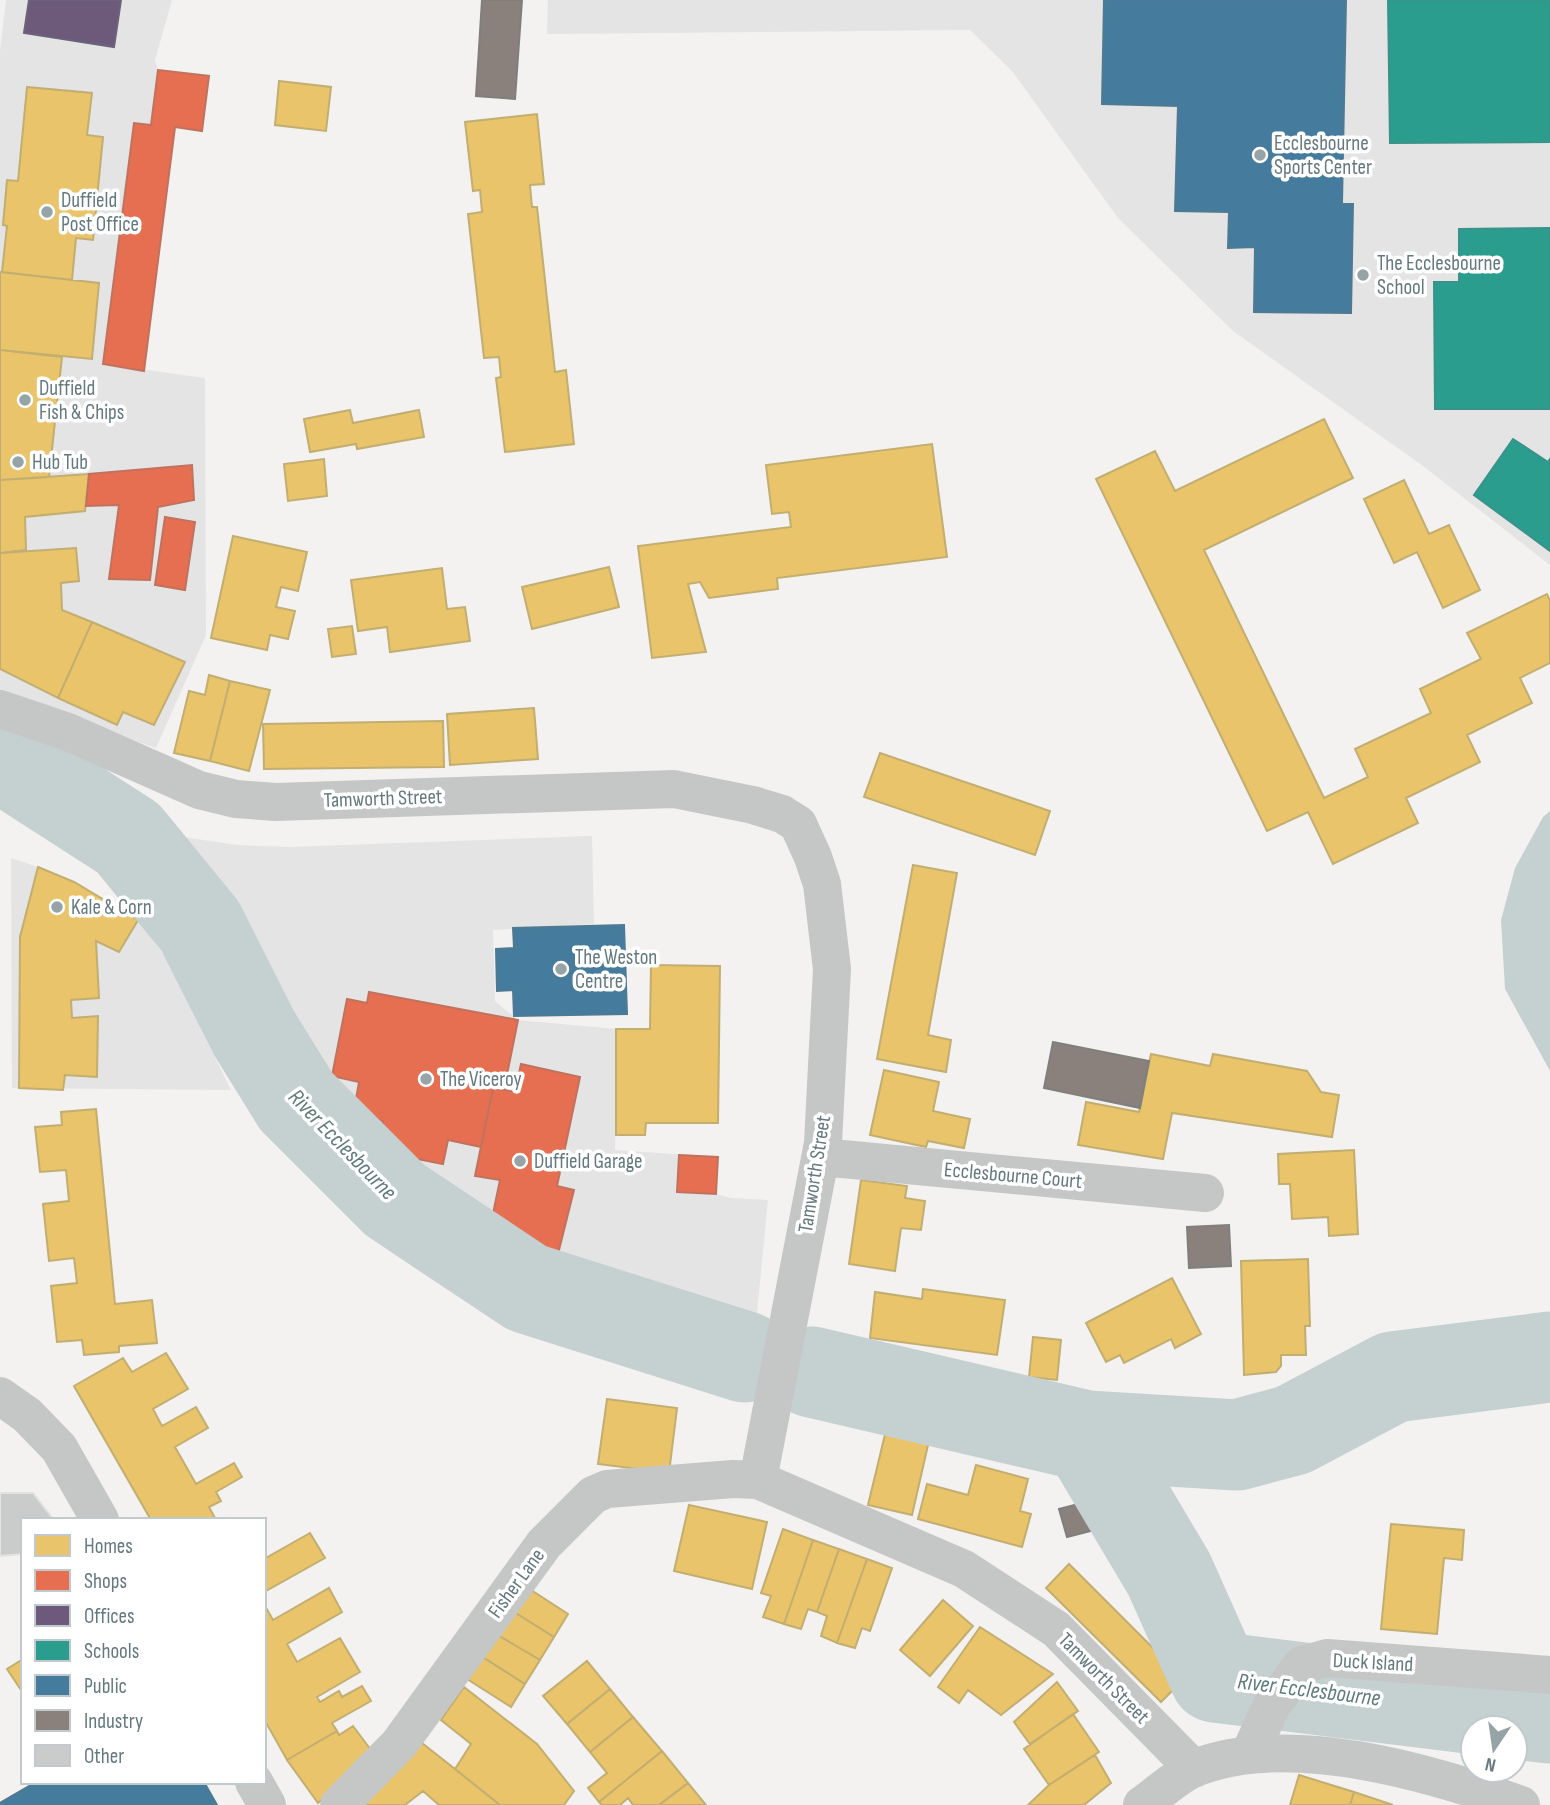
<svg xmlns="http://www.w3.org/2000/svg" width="1550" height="1805" viewBox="0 0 1550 1805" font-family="'Sofia Sans Condensed',sans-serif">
	<rect width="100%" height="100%" fill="#f3f2f1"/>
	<path fill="#e3e4e3" d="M 6,0 L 172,0 L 155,60 L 158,70 L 151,125 L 134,123 L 103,364 L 205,378 L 206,635 L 156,748 L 0,695 L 0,51 Z
		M 548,0 L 1550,0 L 1550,565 L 1423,466 L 1233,331 L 1118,218 L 1012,71 L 970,30 L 547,34 Z
		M 592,836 L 594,924 L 493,930 L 495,1001 L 518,1020 L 616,1029 L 615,1150 L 718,1157 L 716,1194 L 730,1198 L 768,1200 L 755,1333 L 657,1312 L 525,1261 L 375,1159 L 316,1094 L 270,1024 L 217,907 L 175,853 L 183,837 L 237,845 L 290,847 Z
		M 11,858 L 38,867 L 74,882 L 138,920 L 167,959 L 231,1090 L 12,1088 Z"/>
	<path fill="#c5d0d1" d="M 1550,811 L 1550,1071 L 1505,989 L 1501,920 L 1515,868 L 1543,817 Z"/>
	<path fill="#e9c46a" stroke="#c1ae70" stroke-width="2" d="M 279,81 L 331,87 L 326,131 L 275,125 Z
		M 27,87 L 92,93 L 87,135 L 103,137 L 93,240 L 76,238 L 72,280 L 2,272 L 7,226 L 3,225 L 7,180 L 18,181 Z
		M 537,114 L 544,184 L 530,185 L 532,207 L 537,207 L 555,372 L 566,370 L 574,444 L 505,452 L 496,378 L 501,377 L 499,357 L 484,358 L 468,214 L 482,212 L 480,190 L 473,191 L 465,122 Z
		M 0,272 L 99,283 L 92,359 L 0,350 Z
		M 0,350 L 62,357 L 49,477 L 0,480 Z
		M 350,410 L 353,423 L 419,410 L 424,437 L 357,449 L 356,444 L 310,452 L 304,419 Z
		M 1324,419 L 1353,478 L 1204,550 L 1324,798 L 1368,777 L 1355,749 L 1431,713 L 1420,689 L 1481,659 L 1467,633 L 1547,594 L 1550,601 L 1550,663 L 1520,678 L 1532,703 L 1467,735 L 1480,762 L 1406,798 L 1418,823 L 1333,864 L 1308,812 L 1267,831 L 1096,479 L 1155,451 L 1175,491 Z
		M 932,444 L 947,557 L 777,578 L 778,589 L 709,598 L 700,582 L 688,584 L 706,652 L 652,658 L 638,546 L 791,527 L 789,512 L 772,514 L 766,465 Z
		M 324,459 L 327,496 L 288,501 L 284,464 Z
		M 89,474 L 85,511 L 25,517 L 26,550 L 0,553 L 0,480 Z
		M 1404,480 L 1429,534 L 1449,525 L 1480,590 L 1443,608 L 1417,552 L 1394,563 L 1364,499 Z
		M 233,536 L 307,552 L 298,591 L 281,587 L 276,607 L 295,611 L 288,639 L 270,635 L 267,650 L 211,638 Z
		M 76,548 L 79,581 L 61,583 L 62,610 L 92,622 L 58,698 L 0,669 L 0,553 Z
		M 609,567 L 619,607 L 532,629 L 522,587 Z
		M 442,568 L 447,609 L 465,607 L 470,641 L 390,652 L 387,627 L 358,631 L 351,580 Z
		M 92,622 L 185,662 L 154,725 L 123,712 L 117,725 L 58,698 Z
		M 352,626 L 356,654 L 332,657 L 328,629 Z
		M 209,675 L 230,681 L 210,761 L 174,753 L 189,691 L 205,695 Z
		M 230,681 L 270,690 L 249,771 L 210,761 Z
		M 534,708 L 538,759 L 450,765 L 447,714 Z
		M 443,721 L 444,767 L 264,769 L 263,724 Z
		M 880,753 L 1050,811 L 1035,855 L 864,797 Z
		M 913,865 L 957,873 L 928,1035 L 951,1040 L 946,1072 L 877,1059 Z
		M 38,867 L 74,882 L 138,920 L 119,952 L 96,941 L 99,998 L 71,1000 L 72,1018 L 98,1016 L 97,1077 L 65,1075 L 63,1090 L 19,1088 L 20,937 Z
		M 651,965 L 720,966 L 718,1123 L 646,1123 L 645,1135 L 616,1135 L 616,1029 L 650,1029 Z
		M 1151,1054 L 1210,1066 L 1213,1054 L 1307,1071 L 1321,1092 L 1339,1095 L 1332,1137 L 1172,1113 L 1163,1159 L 1078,1145 L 1086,1102 L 1139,1112 Z
		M 884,1070 L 939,1082 L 933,1111 L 970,1119 L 964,1148 L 928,1141 L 926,1147 L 870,1135 Z
		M 96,1109 L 115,1304 L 152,1300 L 157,1343 L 119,1346 L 119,1352 L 84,1355 L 82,1340 L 57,1342 L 51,1286 L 77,1283 L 74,1258 L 49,1261 L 43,1204 L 69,1201 L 66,1170 L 40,1172 L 35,1127 L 62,1125 L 61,1112 Z
		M 1354,1150 L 1358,1234 L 1329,1236 L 1328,1217 L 1292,1219 L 1290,1184 L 1279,1184 L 1278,1154 Z
		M 861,1180 L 907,1186 L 905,1198 L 925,1201 L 921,1230 L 901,1228 L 895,1271 L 849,1264 Z
		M 1308,1259 L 1310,1326 L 1305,1326 L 1306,1355 L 1281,1355 L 1281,1366 L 1276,1372 L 1244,1375 L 1241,1261 Z
		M 1172,1278 L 1201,1334 L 1175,1348 L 1171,1339 L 1124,1363 L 1120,1355 L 1106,1362 L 1086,1323 Z
		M 923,1289 L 1005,1300 L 997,1355 L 870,1338 L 875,1292 L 922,1299 Z
		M 1033,1337 L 1061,1340 L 1057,1380 L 1029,1377 Z
		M 166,1353 L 188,1389 L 153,1409 L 162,1426 L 196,1407 L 208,1428 L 175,1447 L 196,1484 L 234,1463 L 242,1477 L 216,1492 L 221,1501 L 209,1507 L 216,1520 L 151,1520 L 74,1386 L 123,1358 L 132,1372 Z
		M 607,1399 L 677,1408 L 669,1473 L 598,1464 Z
		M 888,1422 L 931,1432 L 912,1515 L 868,1505 Z
		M 976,1465 L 1028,1479 L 1020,1511 L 1031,1514 L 1022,1547 L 918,1519 L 927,1484 L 968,1495 Z
		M 689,1505 L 767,1522 L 752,1589 L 674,1571 Z
		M 1391,1524 L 1464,1530 L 1462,1560 L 1444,1558 L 1437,1634 L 1381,1629 Z
		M 783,1529 L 813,1540 L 784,1624 L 763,1617 L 771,1596 L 761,1593 Z
		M 310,1533 L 325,1558 L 264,1592 L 264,1559 Z
		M 813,1540 L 839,1549 L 817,1612 L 808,1609 L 801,1629 L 784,1624 Z
		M 839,1549 L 867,1559 L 837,1643 L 821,1636 L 827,1616 L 817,1612 Z
		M 867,1559 L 892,1568 L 870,1631 L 862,1628 L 855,1648 L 837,1643 Z
		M 1069,1564 L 1184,1679 L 1161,1702 L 1046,1588 Z
		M 525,1586 L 568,1614 L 554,1637 L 511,1610 Z
		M 329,1588 L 342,1612 L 287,1644 L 297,1662 L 340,1638 L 360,1672 L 317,1697 L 320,1702 L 339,1691 L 342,1697 L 362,1686 L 371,1701 L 332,1723 L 337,1731 L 287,1760 L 264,1719 L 264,1604 L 273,1620 Z
		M 943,1600 L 973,1626 L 930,1676 L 900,1650 Z
		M 511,1610 L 554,1637 L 540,1660 L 496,1634 Z
		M 980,1627 L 1053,1674 L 1001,1715 L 968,1690 L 959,1703 L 938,1687 Z
		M 496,1634 L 540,1660 L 525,1684 L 481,1656 Z
		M 481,1656 L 525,1684 L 511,1707 L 467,1679 Z
		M 23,1659 L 23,1693 L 7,1669 Z
		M 587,1661 L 610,1689 L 567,1724 L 543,1696 Z
		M 1057,1682 L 1078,1711 L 1030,1744 L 1014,1722 Z
		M 464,1687 L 537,1744 L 574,1791 L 564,1805 L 500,1805 L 455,1769 L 471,1744 L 441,1720 Z
		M 610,1689 L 633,1717 L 590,1752 L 567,1724 Z
		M 1073,1714 L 1099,1752 L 1049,1785 L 1024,1749 Z
		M 633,1717 L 662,1751 L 599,1802 L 588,1788 L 607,1773 L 590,1752 Z
		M 353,1726 L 374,1754 L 318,1803 L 287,1760 L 337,1731 L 339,1735 Z
		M 417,1739 L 455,1769 L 500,1805 L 439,1805 L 423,1791 L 405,1805 L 352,1805 Z
		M 662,1751 L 688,1783 L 659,1805 L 633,1805 L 628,1798 L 620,1805 L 602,1805 L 599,1802 Z
		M 1095,1755 L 1111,1783 L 1084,1805 L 1028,1805 L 1049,1785 Z
		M 1299,1775 L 1354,1792 L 1350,1805 L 1290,1805 Z
		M 688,1783 L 706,1805 L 659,1805 Z
		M 1354,1792 L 1393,1805 L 1350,1805 Z"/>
	<path fill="#e76f51" stroke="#c0725f" stroke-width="2" d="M 158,70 L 209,76 L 202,131 L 175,127 L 144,371 L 103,364 L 134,123 L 151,125 Z
		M 192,465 L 194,500 L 158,507 L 150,580 L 109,579 L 119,505 L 86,506 L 89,474 Z
		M 165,517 L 195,522 L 185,590 L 155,585 Z
		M 369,992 L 518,1020 L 504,1090 L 493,1088 L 481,1147 L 448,1140 L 443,1164 L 377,1151 L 383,1121 L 353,1116 L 359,1082 L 332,1076 L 347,999 L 367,1003 Z
		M 521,1064 L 580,1077 L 557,1186 L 574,1190 L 556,1262 L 490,1228 L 500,1180 L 475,1176 L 493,1088 L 515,1092 Z
		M 679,1155 L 718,1157 L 716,1194 L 677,1192 Z"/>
	<path fill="#6d597a" stroke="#6a637c" stroke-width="2" d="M 29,0 L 121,0 L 114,47 L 24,33 Z"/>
	<path fill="#2a9d8f" stroke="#3b928a" stroke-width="2" d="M 1388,0 L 1550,0 L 1550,142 L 1390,143 Z
		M 1550,228 L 1550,409 L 1435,409 L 1434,282 L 1459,282 L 1459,229 Z
		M 1513,439 L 1548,462 L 1550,459 L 1550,551 L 1474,495 Z"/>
	<path fill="#457b9d" stroke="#4e7a94" stroke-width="2" d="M 1104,0 L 1346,0 L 1342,204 L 1353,204 L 1351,313 L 1254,312 L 1255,247 L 1228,248 L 1229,212 L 1175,211 L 1178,106 L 1102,104 Z
		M 624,925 L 627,1014 L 514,1016 L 513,990 L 497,991 L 496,949 L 514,948 L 513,928 Z
		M 36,1782 L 204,1782 L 217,1805 L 0,1805 L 0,1803 Z"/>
	<path fill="#8a817c" stroke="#7f7f7d" stroke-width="2" d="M 482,0 L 522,0 L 515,99 L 476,96 Z
		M 1053,1042 L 1149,1061 L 1140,1108 L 1044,1088 Z
		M 1229,1225 L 1231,1266 L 1189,1268 L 1187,1227 Z
		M 1102,1498 L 1110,1526 L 1067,1537 L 1059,1509 Z"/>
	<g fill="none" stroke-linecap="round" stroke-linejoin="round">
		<path stroke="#c5d0d1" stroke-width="91" d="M 19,768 L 128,838 L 200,926 L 254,1033 L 296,1101 L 395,1200 L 527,1288 L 745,1357
			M 812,1372 L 1087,1436 L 1237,1445 L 1293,1430 L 1393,1377 L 1550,1357
			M 1087,1436 L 1169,1574 L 1215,1677 L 1550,1718"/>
	</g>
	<path fill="#cacbcb" stroke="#e2e2e1" stroke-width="2" d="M 0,1493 L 33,1493 L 54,1520 L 23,1520 L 23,1554 L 0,1556 Z"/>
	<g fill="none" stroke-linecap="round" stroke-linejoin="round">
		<path stroke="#c5c7c6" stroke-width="38" d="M 0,709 L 68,732 L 199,790 L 236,799 L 276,802 L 674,789 L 753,805 L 782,814 L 798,824 L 813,857 L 822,884 L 832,969 L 823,1143 L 758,1480
			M 821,1157 L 1205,1193
			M 1249,1755 L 1272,1705 L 1302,1665 L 1327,1658 L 1550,1675
			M 339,1805 L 399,1744 L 544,1544 L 593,1495 L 607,1489 L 733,1479 L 758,1480 L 964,1569 L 1056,1629 L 1194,1769
			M 1142,1805 C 1158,1794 1178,1775 1195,1768 C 1289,1731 1429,1772 1521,1805"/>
		<path stroke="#c5c7c6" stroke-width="38" d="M 0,1396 L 27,1415 L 59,1448 L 100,1520
			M 254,1782 L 267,1805"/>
	</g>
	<g fill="#96a3a7" stroke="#fff" stroke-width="2.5">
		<circle cx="1260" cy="155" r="7"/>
		<circle cx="47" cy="212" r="7"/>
		<circle cx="1363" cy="275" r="7"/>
		<circle cx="25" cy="400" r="7"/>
		<circle cx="18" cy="462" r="7"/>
		<circle cx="57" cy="907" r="7"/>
		<circle cx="561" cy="969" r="7"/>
		<circle cx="426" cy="1079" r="7"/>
		<circle cx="520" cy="1161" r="7"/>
	</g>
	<g text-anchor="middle" stroke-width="7" stroke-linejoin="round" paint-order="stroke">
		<g font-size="21" fill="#64797f" stroke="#fff" text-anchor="start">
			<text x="1274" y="150">Ecclesbourne<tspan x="1274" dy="24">Sports Center</tspan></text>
			<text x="61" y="207">Duffield<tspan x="61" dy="24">Post Office</tspan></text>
			<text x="1377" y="270">The Ecclesbourne<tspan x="1377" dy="24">School</tspan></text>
			<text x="39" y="395">Duffield<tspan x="39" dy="24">Fish &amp; Chips</tspan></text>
			<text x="32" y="469">Hub Tub</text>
			<text x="71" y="914">Kale &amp; Corn</text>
			<text x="575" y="964">The Weston<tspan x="575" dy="24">Centre</tspan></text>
			<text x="440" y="1086">The Viceroy</text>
			<text x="534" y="1168">Duffield Garage</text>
		</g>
		<g font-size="21" fill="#64797f" stroke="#fff">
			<text transform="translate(383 798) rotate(-2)" y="7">Tamworth Street</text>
			<text transform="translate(814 1174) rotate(-81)" y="7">Tamworth Street</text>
			<text transform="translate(1013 1175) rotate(5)" y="7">Ecclesbourne Court</text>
			<text transform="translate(516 1583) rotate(-54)" y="7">Fisher Lane</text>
			<text transform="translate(1373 1662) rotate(3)" y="7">Duck Island</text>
			<text transform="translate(1104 1678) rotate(45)" y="7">Tamworth Street</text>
		</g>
		<g font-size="23" font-style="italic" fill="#5f7b7d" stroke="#fff">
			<text transform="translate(343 1144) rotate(46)" y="8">River Ecclesbourne</text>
			<text transform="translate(1309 1689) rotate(7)" y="8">River Ecclesbourne</text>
		</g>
	</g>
	<rect x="21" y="1518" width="245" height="266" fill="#ffffff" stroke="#c1c9cc" stroke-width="2"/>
	<rect x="35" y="1535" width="35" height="21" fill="#e9c46a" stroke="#c1c9cc" stroke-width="2"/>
	<text x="84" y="1553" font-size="21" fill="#64797f">Homes</text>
	<rect x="35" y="1570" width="35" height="21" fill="#e76f51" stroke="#c1c9cc" stroke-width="2"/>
	<text x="84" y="1588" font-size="21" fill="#64797f">Shops</text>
	<rect x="35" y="1605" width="35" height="21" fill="#6d597a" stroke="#c1c9cc" stroke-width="2"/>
	<text x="84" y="1623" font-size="21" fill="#64797f">Offices</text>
	<rect x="35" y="1640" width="35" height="21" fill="#2a9d8f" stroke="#c1c9cc" stroke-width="2"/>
	<text x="84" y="1658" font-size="21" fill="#64797f">Schools</text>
	<rect x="35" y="1675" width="35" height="21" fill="#457b9d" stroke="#c1c9cc" stroke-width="2"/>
	<text x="84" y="1693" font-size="21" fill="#64797f">Public</text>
	<rect x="35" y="1710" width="35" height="21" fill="#8a817c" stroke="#c1c9cc" stroke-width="2"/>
	<text x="84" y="1728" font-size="21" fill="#64797f">Industry</text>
	<rect x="35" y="1745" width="35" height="21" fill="#cacbcb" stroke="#c1c9cc" stroke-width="2"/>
	<text x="84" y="1763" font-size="21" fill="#64797f">Other</text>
	<g transform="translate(1494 1749) rotate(193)"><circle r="33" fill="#ffffff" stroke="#c1c9cc" stroke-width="2"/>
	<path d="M0-5L12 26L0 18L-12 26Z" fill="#96a3a7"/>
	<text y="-10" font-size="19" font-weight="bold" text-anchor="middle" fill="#64797f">N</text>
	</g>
</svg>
